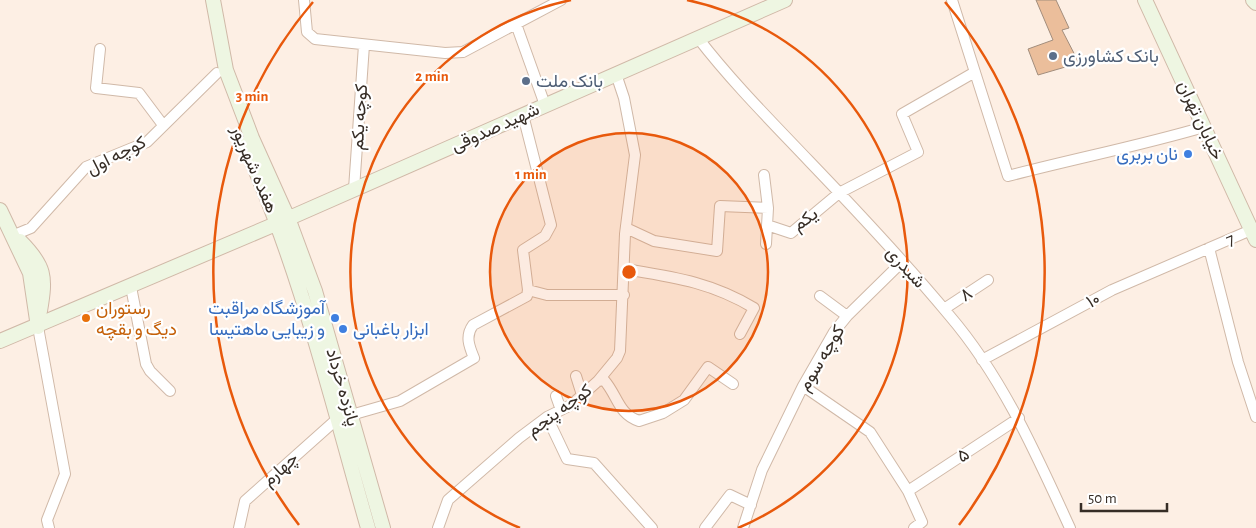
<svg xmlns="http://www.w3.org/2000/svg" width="1256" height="528" viewBox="0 0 1256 528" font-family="'Alegreya Sans',Vazirmatn,sans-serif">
	<rect width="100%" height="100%" fill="#fdefe4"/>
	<path fill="#ebbe9b" stroke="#a28d7c" d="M 1036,0 L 1056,0 L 1069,28 L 1062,30 L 1079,63 L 1038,75 L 1028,49 L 1053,40 Z"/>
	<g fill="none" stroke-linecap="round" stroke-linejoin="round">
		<defs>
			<path id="street" d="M 304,0 L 307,32 L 315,39 L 445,53 L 463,52 L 561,0
				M 952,0 L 1008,176 C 1073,159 1139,146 1204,127
				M 516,24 L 545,105
				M 698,38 C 732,82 771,121 809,161 C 857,211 905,262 949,315 C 1003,378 1036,454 1070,528
				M 100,49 L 96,88 L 139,93 L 163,125
				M 764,175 L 768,208 L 766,244
				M 354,189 L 364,45
				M 767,225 L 791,233 L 839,193 L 918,152 L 902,114 L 975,72
				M 626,228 L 654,241 L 717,251 L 720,206 L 768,208
				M 14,235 L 31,228 L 86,167 L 147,142 L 217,73
				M 1209,248 L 1238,362 L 1256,417
				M 625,269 C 673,277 711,282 754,308 L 740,334
				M 131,287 L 146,364 L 150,371 L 170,391
				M 528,290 L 547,295 L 624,295
				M 820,296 L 847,316
				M 944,309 L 988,280
				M 38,327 L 65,474 L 47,520 L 49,528
				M 982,360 L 1112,290 L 1251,230
				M 576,376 L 582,395
				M 598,381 L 617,358 L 620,351 L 625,234 L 635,155 L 624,98 L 616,74
				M 803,386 L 870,432 L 908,491 L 922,522 L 914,528
				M 556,396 L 561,410
				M 351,415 L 400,401 L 474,358 C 469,346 465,336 473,325 L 527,296 L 528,290 L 523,250 L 545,236 L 551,225 L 523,115
				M 547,417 L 567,459 L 594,463 L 652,528
				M 908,491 L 1019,418
				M 239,528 L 245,501 L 337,419
				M 438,528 L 448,500 L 519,438 L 547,417 L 571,405 L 598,381 L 604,380 C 618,396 618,414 639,421 L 663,413 L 684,400 L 708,367 L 733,384
				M 705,528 L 730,495 L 751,505
				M 743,528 L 762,470 L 803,386 L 834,332 L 847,316 L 902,262"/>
			<path id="secondary" d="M 213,0 L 226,70 L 252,138 L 288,218 L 315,291 L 383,528
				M 1145,0 L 1256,240
				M 1253,0 L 1256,3
				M 244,144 C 300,266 331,399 368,528
				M 0,210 L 30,273 L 38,327
				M 20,241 C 45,266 46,276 40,311
				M 0,341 L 278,223 L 785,0"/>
		</defs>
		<use href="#street" stroke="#d0b9a8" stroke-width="12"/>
		<use href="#secondary" stroke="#d0b9a8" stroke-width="16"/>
		<use href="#street" stroke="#fff" stroke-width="10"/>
		<use href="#secondary" stroke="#eef6e2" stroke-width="14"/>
	</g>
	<circle cx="629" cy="272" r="139" fill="#e8590c" fill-opacity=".12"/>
	<g fill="none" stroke="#e8590c" stroke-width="2.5">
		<circle cx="629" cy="272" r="139"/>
		<path d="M520 528A278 278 0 0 1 571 0M687 0A278 278 0 0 1 738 528"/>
		<path d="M299 525A416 416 0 0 1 313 2M945 2A416 416 0 0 1 959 525"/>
	</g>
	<g fill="#5c6f8a" stroke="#fff" stroke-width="2">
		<circle cx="1053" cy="56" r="5"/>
		<circle cx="526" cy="81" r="5"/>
	</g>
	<g fill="#3f7fe0" stroke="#fff" stroke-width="2">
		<circle cx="1188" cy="154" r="5"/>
		<circle cx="335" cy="318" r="5"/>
		<circle cx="343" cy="329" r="5"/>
	</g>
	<circle fill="#e8710a" stroke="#fff" stroke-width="2" cx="86" cy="318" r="5"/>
	<g text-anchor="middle" stroke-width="4.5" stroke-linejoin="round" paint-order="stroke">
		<g font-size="18" fill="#4e5e75" stroke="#fff" text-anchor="start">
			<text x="1063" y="62">بانک کشاورزی</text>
			<text x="536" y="87">بانک ملت</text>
		</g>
		<g font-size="18" fill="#362d26" stroke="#fff">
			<text transform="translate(359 117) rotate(-86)" y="6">کوچه یکم</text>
			<text transform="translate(1201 120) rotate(65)" y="6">خیابان تهران</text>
			<text transform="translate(495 127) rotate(-24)" y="6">شهید صدوقی</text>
			<text transform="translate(116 155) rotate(-27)" y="6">کوچه اول</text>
			<text transform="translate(255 169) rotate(67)" y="6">هفده شهریور</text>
			<text transform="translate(805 219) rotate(-35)" y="6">یکم</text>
			<text transform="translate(1230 239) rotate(-23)" y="6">7</text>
			<text transform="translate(906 267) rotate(48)" y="6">شبدری</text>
			<text transform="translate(966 294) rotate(-33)" y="6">۸</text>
			<text transform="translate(1093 300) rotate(-28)" y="6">۱۰</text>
			<text transform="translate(821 358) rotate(-59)" y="6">کوچه سوم</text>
			<text transform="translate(343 387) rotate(74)" y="6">پانزده خرداد</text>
			<text transform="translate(559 410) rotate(-36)" y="6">کوچه پنجم</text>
			<text transform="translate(963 455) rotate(-33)" y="6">۵</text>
			<text transform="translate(280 469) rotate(-42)" y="6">چهارم</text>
		</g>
		<g font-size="18" fill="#366cbe" stroke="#fff" text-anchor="end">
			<text x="1178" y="160">نان بربری</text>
			<text x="325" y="314">آموزشگاه مراقبت<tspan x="325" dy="21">و زیبایی ماهتیسا</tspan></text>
			<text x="353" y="335" text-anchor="start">ابزار باغبانی</text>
		</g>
		<g font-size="18" fill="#c56008" stroke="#fff" text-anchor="start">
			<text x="96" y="314">رستوران<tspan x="96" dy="21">دیگ و بقچه</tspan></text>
		</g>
	</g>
	<circle cx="629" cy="272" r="8" fill="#e8590c" stroke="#fff" stroke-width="2.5"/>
	<g font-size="15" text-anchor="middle" font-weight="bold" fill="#e8590c" stroke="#fff" stroke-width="4.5" stroke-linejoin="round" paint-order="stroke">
		<text x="432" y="81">2 min</text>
		<text x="252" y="101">3 min</text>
		<text x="531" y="179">1 min</text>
	</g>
	<path d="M1081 503v8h86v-8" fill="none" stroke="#362d26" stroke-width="2.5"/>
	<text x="1088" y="503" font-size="15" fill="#362d26" stroke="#ffffff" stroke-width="4" paint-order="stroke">50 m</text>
</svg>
